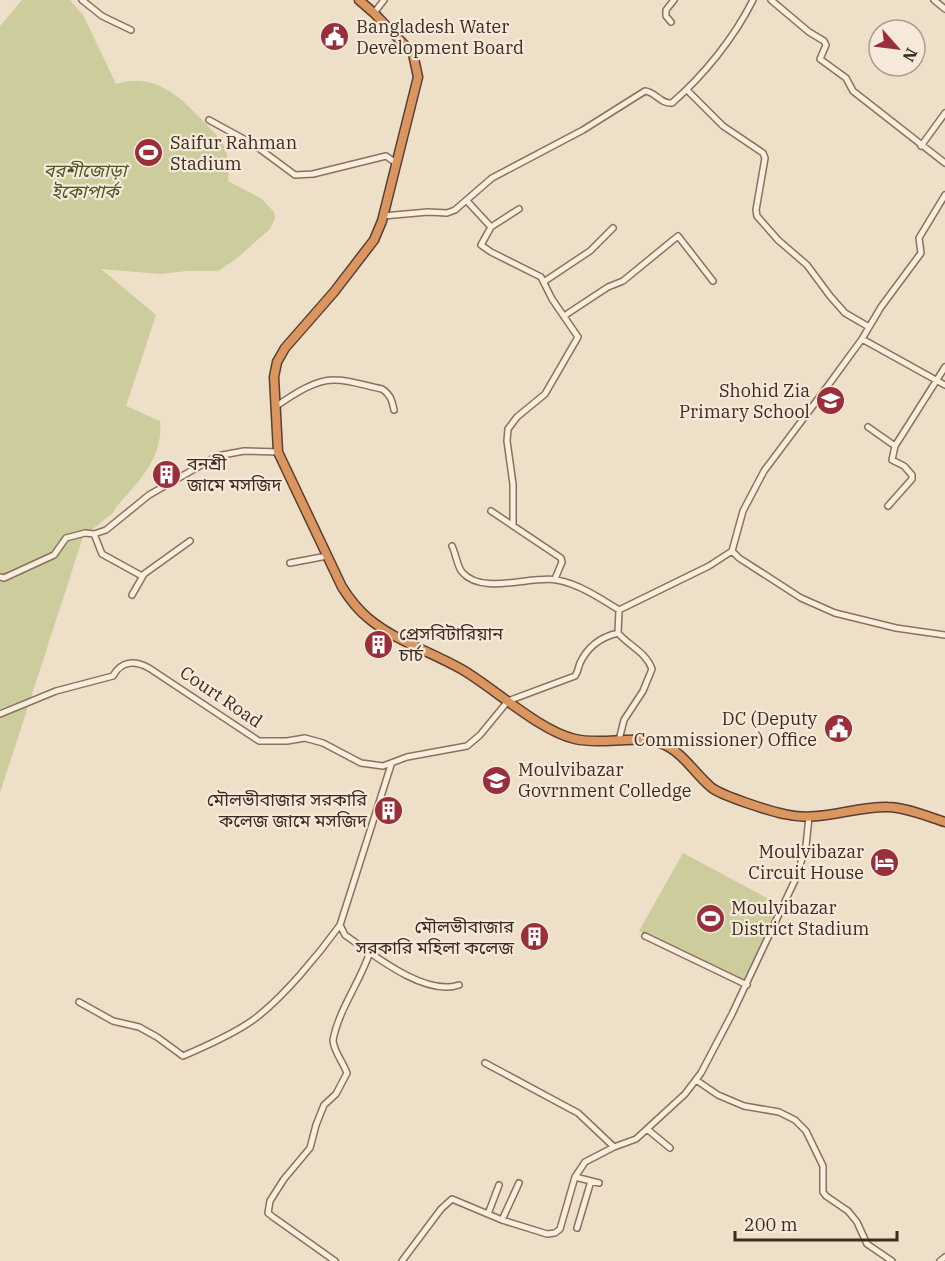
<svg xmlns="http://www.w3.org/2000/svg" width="945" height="1261" viewBox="0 0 945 1261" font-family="'IBM Plex Serif','Noto Sans Bengali',serif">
	<rect width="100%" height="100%" fill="#eedfc9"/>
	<path fill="#cccc9d" d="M 22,0 L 70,0 L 83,15 L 116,84 C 155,72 179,96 205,123 C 211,130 220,137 223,144 C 229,157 229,168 228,181 L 262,199 L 274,212 L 275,218 L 270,229 L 236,259 L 218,271 L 186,271 L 161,274 L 101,269 L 156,315 L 126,406 L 160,421 C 164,457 138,483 116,507 L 114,512 L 83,537 L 0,793 L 0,26 Z
		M 683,853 L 780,905 L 745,980 L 639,931 Z"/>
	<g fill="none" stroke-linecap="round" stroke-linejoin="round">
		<defs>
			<path id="minor" d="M 82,0 L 102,16 L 131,30
				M 771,0 L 809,32 L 824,41 L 826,45 L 820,59 L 846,78 L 853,91 L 945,163
				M 934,0 L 945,9
				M 374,13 L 384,0
				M 671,22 L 666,16 L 666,10 L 674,0
				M 687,90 L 723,126 L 763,153 L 765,158 L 756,210 L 757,216 L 778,240 L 807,265 L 830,296 L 845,313 L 869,327
				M 209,120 L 253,144 L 295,175 L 313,174 L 386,156 L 396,163
				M 921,146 L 945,113
				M 467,201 L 491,227
				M 383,216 L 428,212 L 447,213 L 455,210 L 492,178 L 583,130 L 645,91 C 656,92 660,104 672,103 C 704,75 734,38 753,0
				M 545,281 L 590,251 L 613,228
				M 564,316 L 608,287 L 623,281 L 678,236 L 713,281
				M 862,339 L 945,385
				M 275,407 C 291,396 315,379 335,380 C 350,380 366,386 382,389 C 390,394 392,400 394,410
				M 868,427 L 895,446
				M 888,506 L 912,479 L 912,475 L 904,466 L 892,460 L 895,446 L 945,367
				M 491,511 L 561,558 L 562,562 L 555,579
				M 513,525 L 513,484 L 507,441 L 508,429 L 517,417 L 545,394 L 578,337 L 552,299 L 541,277 L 491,252 L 481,245 L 491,227 L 519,209
				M 94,534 L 102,554 L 142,576
				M 452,546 C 456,554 457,566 462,572 C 482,596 533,575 557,580 C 579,584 600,598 619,610 L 709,566 L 732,551 L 739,558 L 801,598 L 835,613 L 896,628 L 945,635
				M 732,551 L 743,511 L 764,471 L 824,391 L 862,339 L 881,307 L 921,253 L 919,238 L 945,195
				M 290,563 L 327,556
				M 0,577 L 4,578 L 54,555 L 66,538 L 85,533 L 94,534 L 106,530 L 149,495 L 217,456 L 244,451 L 278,452
				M 132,595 L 144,574 L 190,541
				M 0,714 L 56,691 L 113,676 C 121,661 134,660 149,668 L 259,741 L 287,741 L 305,738 L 323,743 L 361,763 L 383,766 L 407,757 L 467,746 L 480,735 L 508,701 L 575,676 C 578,672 578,668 580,663 C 588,646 601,637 618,633
				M 619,740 L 624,720 L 643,691 L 652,669 C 646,652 629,646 618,633 L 619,610
				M 340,925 L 345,935 C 372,954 425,997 459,985
				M 645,936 L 747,985
				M 79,1002 L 113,1021 L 139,1027 L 157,1037 L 183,1056 C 204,1047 235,1033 253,1020 C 282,999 319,954 340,925 L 391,765
				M 485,1063 L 578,1113 L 614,1147
				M 696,1080 L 718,1095 L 744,1106 L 779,1112 L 795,1120 L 806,1131 L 823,1166 L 823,1192 L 826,1196 L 848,1211 L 857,1222 L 867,1244 L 892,1261
				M 647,1129 L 670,1148
				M 575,1177 L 599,1183
				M 488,1214 L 499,1185
				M 502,1220 L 519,1183
				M 577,1228 L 591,1181
				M 335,1261 L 273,1217 L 268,1213 L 270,1201 L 284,1179 L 310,1148 L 316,1125 L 324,1105 L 336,1094 L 347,1073 C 343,1062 333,1050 333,1040 C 339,1009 360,982 370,952
				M 402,1261 L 441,1209 L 452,1199 L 502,1220 L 547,1234 L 555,1233 L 560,1229 L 575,1177 L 585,1162 L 614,1147 L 636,1139 L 685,1094 L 701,1073 L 732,1014 L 796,878 L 806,846 L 809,817
				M 940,1261 L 945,1257"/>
			<path id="highway" d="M 359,0 L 374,13 L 413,54 L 418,77 L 382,221 L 374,240 L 334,292 L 285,348 L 277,362 L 274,377 L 278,452 L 342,587 C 349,598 357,609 368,618 C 395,641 432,652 463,670 C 495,689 540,731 575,739 C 604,746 636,733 665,745 C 684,754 696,775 712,788 C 723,796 769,811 784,814 C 819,823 853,806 888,807 C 905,807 929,817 945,822"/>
		</defs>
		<use href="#minor" stroke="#8a715e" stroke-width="8"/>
		<use href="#highway" stroke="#594032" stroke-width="11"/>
		<use href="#minor" stroke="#f9eddd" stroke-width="5"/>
		<use href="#highway" stroke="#da965e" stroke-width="8"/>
	</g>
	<defs>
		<symbol id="civic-disc" viewBox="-11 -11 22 22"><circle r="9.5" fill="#982f3b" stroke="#f5ead9"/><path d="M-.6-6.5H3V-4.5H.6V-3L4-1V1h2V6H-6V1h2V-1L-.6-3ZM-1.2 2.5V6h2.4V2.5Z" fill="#fff"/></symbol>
		<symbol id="stadium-disc" viewBox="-11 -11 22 22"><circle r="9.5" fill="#982f3b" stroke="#f5ead9"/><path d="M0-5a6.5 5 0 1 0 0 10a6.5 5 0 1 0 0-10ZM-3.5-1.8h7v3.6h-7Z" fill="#fff"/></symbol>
		<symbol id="school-disc" viewBox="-11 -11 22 22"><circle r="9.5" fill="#982f3b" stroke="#f5ead9"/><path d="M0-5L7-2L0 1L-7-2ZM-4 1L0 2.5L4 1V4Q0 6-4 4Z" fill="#fff"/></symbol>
		<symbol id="building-disc" viewBox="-11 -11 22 22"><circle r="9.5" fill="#982f3b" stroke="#f5ead9"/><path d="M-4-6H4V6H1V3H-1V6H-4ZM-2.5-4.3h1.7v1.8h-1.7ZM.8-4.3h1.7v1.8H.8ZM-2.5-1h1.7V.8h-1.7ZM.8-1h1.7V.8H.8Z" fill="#fff"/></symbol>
		<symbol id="university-disc" viewBox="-11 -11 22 22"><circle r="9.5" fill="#982f3b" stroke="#f5ead9"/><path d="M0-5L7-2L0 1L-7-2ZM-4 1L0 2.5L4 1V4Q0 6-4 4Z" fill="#fff"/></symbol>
		<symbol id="hotel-disc" viewBox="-11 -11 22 22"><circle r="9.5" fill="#982f3b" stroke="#f5ead9"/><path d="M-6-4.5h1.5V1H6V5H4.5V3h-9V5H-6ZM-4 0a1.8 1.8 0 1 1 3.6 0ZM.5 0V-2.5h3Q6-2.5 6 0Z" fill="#fff"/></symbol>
	</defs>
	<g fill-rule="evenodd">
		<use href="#civic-disc" x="318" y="20" width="33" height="33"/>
		<use href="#stadium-disc" x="132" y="136" width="33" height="33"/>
		<use href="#school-disc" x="814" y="384" width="33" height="33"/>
		<use href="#building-disc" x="150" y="458" width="33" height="33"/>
		<use href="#building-disc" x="362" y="628" width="33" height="33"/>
		<use href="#civic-disc" x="822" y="712" width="33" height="33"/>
		<use href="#university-disc" x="480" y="764" width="33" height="33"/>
		<use href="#building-disc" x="372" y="794" width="33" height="33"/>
		<use href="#hotel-disc" x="868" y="846" width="33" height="33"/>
		<use href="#stadium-disc" x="694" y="902" width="33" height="33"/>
		<use href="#building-disc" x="518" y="920" width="33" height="33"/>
	</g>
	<g text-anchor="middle" stroke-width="4.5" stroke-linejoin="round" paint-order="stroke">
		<g font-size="18" fill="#3b2b21" stroke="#f5ead9" text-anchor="start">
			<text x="356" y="33">Bangladesh Water<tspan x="356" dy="21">Development Board</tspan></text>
			<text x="170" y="149">Saifur Rahman<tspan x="170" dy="21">Stadium</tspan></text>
			<text x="810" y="397" text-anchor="end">Shohid Zia<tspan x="810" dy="21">Primary School</tspan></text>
			<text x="187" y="470">বনশ্রী<tspan x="187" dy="21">জামে মসজিদ</tspan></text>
			<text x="399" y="640">প্রেসবিটারিয়ান<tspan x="399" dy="21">চার্চ</tspan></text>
			<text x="817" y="725" text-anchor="end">DC (Deputy<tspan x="817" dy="21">Commissioner) Office</tspan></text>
			<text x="518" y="776">Moulvibazar<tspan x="518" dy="21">Govrnment Colledge</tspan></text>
			<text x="367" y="806" text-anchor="end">মৌলভীবাজার সরকারি<tspan x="367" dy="21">কলেজ জামে মসজিদ</tspan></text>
			<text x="864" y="858" text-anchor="end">Moulvibazar<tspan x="864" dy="21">Circuit House</tspan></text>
			<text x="731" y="914">Moulvibazar<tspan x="731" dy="21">District Stadium</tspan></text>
			<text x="514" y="933" text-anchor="end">মৌলভীবাজার<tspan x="514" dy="21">সরকারি মহিলা কলেজ</tspan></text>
		</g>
		<g font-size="18" font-style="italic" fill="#505728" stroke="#f5ead9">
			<text x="85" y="177">বরশীজোড়া<tspan x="85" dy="21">ইকোপার্ক</tspan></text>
		</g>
		<g font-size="18" fill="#3b2b21" stroke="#f5ead9">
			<text transform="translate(221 697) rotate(34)" y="6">Court Road</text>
		</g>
	</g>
	<g transform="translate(897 48) rotate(118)"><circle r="28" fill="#f5ead9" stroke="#ab9e8f" stroke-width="1.5"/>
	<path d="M0-4.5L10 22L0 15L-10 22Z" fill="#982f3b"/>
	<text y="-9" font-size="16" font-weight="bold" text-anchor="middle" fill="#3b2b21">N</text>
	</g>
	<path d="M735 1231v9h162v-9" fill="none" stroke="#3b2b21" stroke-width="3"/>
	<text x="744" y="1231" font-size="18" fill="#3b2b21" stroke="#f5ead9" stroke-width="4.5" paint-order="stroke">200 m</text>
</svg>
